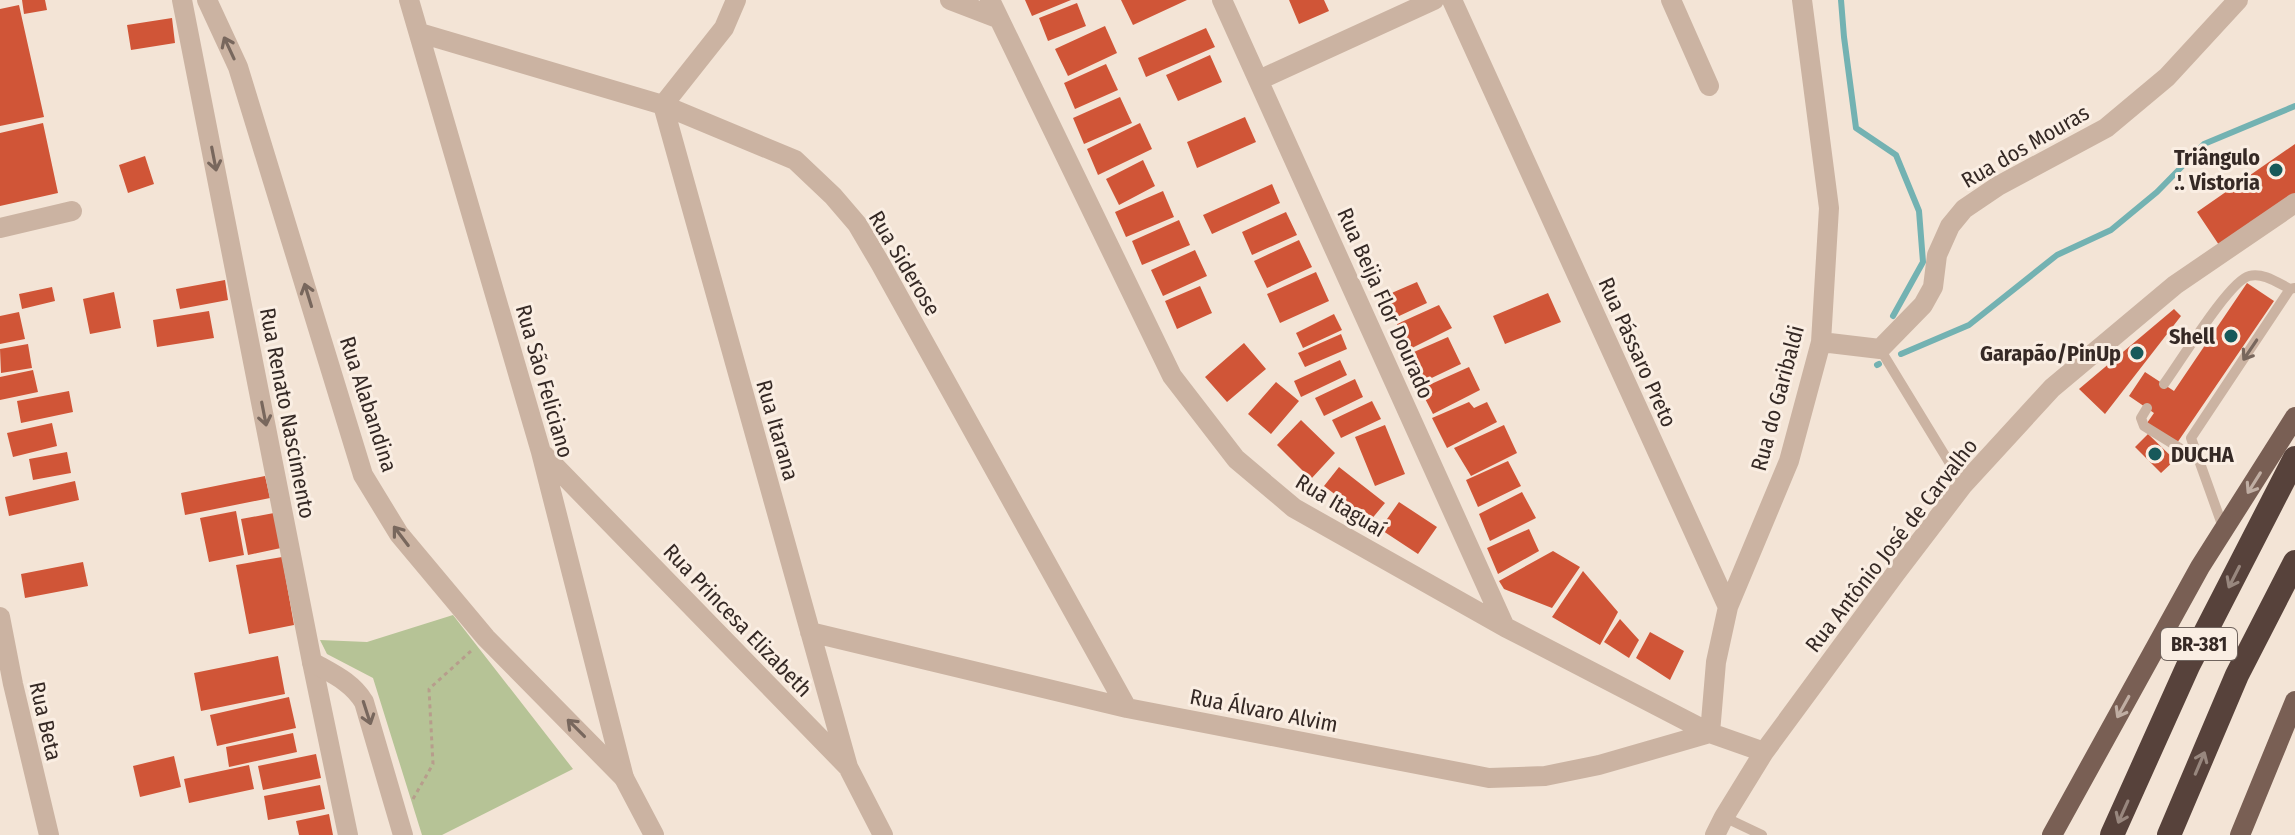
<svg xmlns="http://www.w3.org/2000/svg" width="2295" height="835" viewBox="0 0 2295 835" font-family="'Fira Sans Condensed',sans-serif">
	<rect width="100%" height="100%" fill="#f3e4d6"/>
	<path fill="#b6c396" d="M 453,615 L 573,769 L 442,835 L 422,835 L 373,678 L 327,654 L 320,640 L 367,642 Z"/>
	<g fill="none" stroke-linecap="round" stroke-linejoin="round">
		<path stroke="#73b2b2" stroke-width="6" d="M 1841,0 L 1844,37 L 1856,128 L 1896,155 L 1919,211 L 1923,262 L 1893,316
			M 1901,354 L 1969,325 L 2057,255 L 2111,230 L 2157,192 L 2204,144 L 2295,106
			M 1877,365 L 1879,364"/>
	</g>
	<path fill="#d05537" d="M 22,0 L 45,0 L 47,10 L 24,14 Z
		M 1025,0 L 1071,0 L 1032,16 Z
		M 1121,0 L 1187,0 L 1133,25 Z
		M 1289,0 L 1324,0 L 1329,11 L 1299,24 Z
		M 1077,3 L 1086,26 L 1048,41 L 1039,18 Z
		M 19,5 L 44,117 L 0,126 L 0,9 Z
		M 172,18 L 175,43 L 131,50 L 127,25 Z
		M 1105,26 L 1117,53 L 1068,76 L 1055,49 Z
		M 1206,28 L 1215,47 L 1146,77 L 1138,58 Z
		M 1210,55 L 1222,82 L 1178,101 L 1166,75 Z
		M 1106,64 L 1118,90 L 1075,109 L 1064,83 Z
		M 1120,97 L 1132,123 L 1084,144 L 1073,118 Z
		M 1245,117 L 1256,142 L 1197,168 L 1187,142 Z
		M 43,123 L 58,193 L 0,206 L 0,133 Z
		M 1140,123 L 1152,149 L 1098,175 L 1087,149 Z
		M 2295,144 L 2295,196 L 2221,248 L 2197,212 Z
		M 145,156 L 154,184 L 128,193 L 119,165 Z
		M 1143,160 L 1155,186 L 1119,205 L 1106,179 Z
		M 1272,184 L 1280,203 L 1212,234 L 1203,215 Z
		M 1163,191 L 1174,217 L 1126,237 L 1115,212 Z
		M 1286,212 L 1297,235 L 1252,255 L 1242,232 Z
		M 1179,220 L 1190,245 L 1142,265 L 1132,241 Z
		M 1299,240 L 1312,267 L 1267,288 L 1254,261 Z
		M 1195,250 L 1207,276 L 1163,296 L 1151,270 Z
		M 1316,272 L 1329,301 L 1280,323 L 1267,294 Z
		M 225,280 L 228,300 L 180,309 L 176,289 Z
		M 1417,282 L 1427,303 L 1397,317 L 1387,295 Z
		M 2247,283 L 2274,301 L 2177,443 L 2147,423 L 2154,413 L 2129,396 L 2145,372 L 2174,391 Z
		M 1200,286 L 1212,313 L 1177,329 L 1165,301 Z
		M 52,287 L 55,301 L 22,309 L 19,294 Z
		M 114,292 L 121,328 L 90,334 L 83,299 Z
		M 1548,293 L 1561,322 L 1505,344 L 1493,316 Z
		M 1439,305 L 1452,328 L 1410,349 L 1397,324 Z
		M 2174,309 L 2181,316 L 2105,414 L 2079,389 Z
		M 209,311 L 214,338 L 157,347 L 153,320 Z
		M 19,312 L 25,339 L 0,344 L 0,316 Z
		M 1334,314 L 1342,330 L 1303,348 L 1296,333 Z
		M 1341,334 L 1347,349 L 1305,367 L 1298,353 Z
		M 1448,337 L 1461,364 L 1419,384 L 1407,355 Z
		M 1244,343 L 1266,369 L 1227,402 L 1205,377 Z
		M 28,344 L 32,368 L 1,373 L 0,349 Z
		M 1340,360 L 1347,375 L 1301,397 L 1294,381 Z
		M 1469,367 L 1480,390 L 1433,414 L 1420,389 Z
		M 33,370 L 38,392 L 0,400 L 0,377 Z
		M 1355,379 L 1363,397 L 1324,416 L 1315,398 Z
		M 1276,382 L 1299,401 L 1271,434 L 1248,414 Z
		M 69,391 L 73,412 L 21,423 L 17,401 Z
		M 1372,401 L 1381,419 L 1341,438 L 1332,420 Z
		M 1469,402 L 1474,408 L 1487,402 L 1497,422 L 1447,448 L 1432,418 Z
		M 1301,420 L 1335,453 L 1311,479 L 1277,445 Z
		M 52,423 L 57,446 L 13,457 L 7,433 Z
		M 1385,425 L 1405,474 L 1375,486 L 1355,437 Z
		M 1504,425 L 1517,453 L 1471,476 L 1454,448 Z
		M 2148,434 L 2175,460 L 2161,473 L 2135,447 Z
		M 67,452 L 71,473 L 33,480 L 29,459 Z
		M 1508,461 L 1521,486 L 1478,507 L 1466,480 Z
		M 1339,467 L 1385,503 L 1370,521 L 1324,486 Z
		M 265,476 L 270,498 L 185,515 L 181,493 Z
		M 75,481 L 79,500 L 9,516 L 5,497 Z
		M 1522,492 L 1536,518 L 1490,541 L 1479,514 Z
		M 1399,502 L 1437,527 L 1418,554 L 1380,529 Z
		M 236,511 L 244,555 L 209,562 L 200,518 Z
		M 274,513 L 281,548 L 248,555 L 241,519 Z
		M 1529,529 L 1539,551 L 1498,574 L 1487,548 Z
		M 1553,551 L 1580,567 L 1552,608 L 1504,589 L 1499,581 Z
		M 282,557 L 294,625 L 249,634 L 236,565 Z
		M 83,562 L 88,586 L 25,598 L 21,574 Z
		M 1583,571 L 1618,612 L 1600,645 L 1552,617 Z
		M 1620,619 L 1639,640 L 1629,658 L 1604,642 Z
		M 1650,632 L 1684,651 L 1670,680 L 1636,658 Z
		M 278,656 L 285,694 L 201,711 L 194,673 Z
		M 289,697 L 296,728 L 217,746 L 210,715 Z
		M 293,733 L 297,752 L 229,767 L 226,747 Z
		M 316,754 L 321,778 L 263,790 L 258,766 Z
		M 174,756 L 181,787 L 140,797 L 133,766 Z
		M 249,765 L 254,789 L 189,803 L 184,779 Z
		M 320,785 L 325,809 L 268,820 L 264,796 Z
		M 329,814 L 333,835 L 299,835 L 296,821 Z"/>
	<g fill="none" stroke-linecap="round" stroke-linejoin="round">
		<path stroke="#b79d8c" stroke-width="3" stroke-dasharray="4 4" stroke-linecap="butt" d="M 413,799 L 433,764 L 429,689 L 471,651"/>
		<path stroke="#cbb3a2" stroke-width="10" d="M 1880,349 L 1963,485
			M 2164,384 C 2179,364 2229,281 2249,276 C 2263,272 2278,283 2290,289
			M 2147,408 L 2141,418 L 2144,426 L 2199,460
			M 2224,530 L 2191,438 L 2290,289 L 2295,288
			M 1724,817 L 1762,835"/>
		<path stroke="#cbb3a2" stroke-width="20" d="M 409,0 L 541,452 L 624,778
			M 736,0 L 724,28 L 663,105 L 848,767
			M 950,0 L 997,18
			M 990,0 L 1172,376 L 1236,459 L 1294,508 L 1505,627 L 1710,733 L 1764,752
			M 1222,0 L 1505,627
			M 1452,0 L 1728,607
			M 1671,0 L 1709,86
			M 420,33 L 663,105 L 795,160 L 833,196 L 857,224 L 880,263 L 1127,708
			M 1259,80 L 1434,0
			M 0,228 L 72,211
			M 1821,342 L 1880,349 L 1923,305 L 1933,287 L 1937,255 L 1950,226 L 1964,209 L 1998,186 L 2106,128 L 2167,77 L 2238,0
			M 544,455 L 848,767 L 883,835
			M 0,617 L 13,684 L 49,835
			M 810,632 L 1127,708 L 1489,778 L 1545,776 L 1599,765 L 1710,733 L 1716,662 L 1728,607 L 1789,461 L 1821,342 L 1829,208 L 1802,0
			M 312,662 L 348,835
			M 1715,835 L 1724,817 L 1764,752 L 1895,574 L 1963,485 L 2052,388 L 2175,285 L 2295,203"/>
		<path stroke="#cbb3a2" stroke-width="20" d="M 182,0 L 312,662 C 333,674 352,682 364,702 L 403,835
			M 207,0 L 238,67 L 363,475 L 399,534 L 486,638 L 624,778 L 654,835"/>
		<path stroke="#795f54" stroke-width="20" d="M 2052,835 L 2200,567 L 2295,417
			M 2240,835 L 2295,701"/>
		<path stroke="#57423b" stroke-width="24" d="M 2112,835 L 2188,666 L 2295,458
			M 2169,835 L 2237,675 L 2295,562"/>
	</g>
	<defs><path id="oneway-shaft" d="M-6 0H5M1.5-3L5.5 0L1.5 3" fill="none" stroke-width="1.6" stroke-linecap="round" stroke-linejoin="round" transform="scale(2)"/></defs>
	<g stroke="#78675d">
		<use href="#oneway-shaft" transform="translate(229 48) rotate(-115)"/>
		<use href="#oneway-shaft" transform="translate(214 159) rotate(79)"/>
		<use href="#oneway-shaft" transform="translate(308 295) rotate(-107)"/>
		<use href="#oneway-shaft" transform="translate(2250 350) rotate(124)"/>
		<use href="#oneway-shaft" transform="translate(264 414) rotate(79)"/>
		<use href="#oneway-shaft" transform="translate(401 536) rotate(-127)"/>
		<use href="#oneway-shaft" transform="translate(367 713) rotate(72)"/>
		<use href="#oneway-shaft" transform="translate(576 728) rotate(-135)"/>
	</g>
	<g stroke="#c0aea3">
		<use href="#oneway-shaft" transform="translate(2254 483) rotate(122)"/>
		<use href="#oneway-shaft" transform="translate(2123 707) rotate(119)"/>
	</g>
	<g stroke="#98877e">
		<use href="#oneway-shaft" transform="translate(2234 577) rotate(117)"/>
		<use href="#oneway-shaft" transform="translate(2200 763) rotate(-67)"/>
		<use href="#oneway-shaft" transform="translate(2123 812) rotate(114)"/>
	</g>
	<g fill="#17595a" stroke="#faeee3" stroke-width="3">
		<circle cx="2276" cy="170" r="8"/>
		<circle cx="2231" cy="336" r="8"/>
		<circle cx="2137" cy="353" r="8"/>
		<circle cx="2155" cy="454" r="8"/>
	</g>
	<g text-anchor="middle" stroke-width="6" stroke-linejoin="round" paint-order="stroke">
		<rect fill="#faeee3" stroke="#70645e" stroke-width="2" x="2161" y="628" width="76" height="32" rx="6"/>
		<g font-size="20" font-weight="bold" fill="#352925">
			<text x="2199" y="651">BR-381</text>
		</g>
		<g font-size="22" fill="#352925" stroke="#faeee3">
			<text transform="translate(2025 146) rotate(-30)" y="8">Rua dos Mouras</text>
			<text transform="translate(905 263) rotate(59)" y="8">Rua Siderose</text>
			<text transform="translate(1386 303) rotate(66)" y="8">Rua Beija Flor Dourado</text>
			<text transform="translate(1638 352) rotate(66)" y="8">Rua Pássaro Preto</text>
			<text transform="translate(545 381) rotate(74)" y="8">Rua São Feliciano</text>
			<text transform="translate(1777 398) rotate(-75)" y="8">Rua do Garibaldi</text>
			<text transform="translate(369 404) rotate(72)" y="8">Rua Alabandina</text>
			<text transform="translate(288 413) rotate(79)" y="8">Rua Renato Nascimento</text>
			<text transform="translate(778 430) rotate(74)" y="8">Rua Itarana</text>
			<text transform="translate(1341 505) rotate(31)" y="8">Rua Itaguaí</text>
			<text transform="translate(1891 545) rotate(-52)" y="8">Rua Antônio José de Carvalho</text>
			<text transform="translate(738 620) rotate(46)" y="8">Rua Princesa Elizabeth</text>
			<text transform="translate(1264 710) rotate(11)" y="8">Rua Álvaro Alvim</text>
			<text transform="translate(46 721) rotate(77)" y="8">Rua Beta</text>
		</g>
		<g font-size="22" font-weight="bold" fill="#352925" stroke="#faeee3" text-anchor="end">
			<text x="2260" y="165">Triângulo<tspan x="2260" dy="25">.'. Vistoria</tspan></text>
			<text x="2215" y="344">Shell</text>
			<text x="2121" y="361">Garapão/PinUp</text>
			<text x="2171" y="462" text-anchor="start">DUCHA</text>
		</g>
	</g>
</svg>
